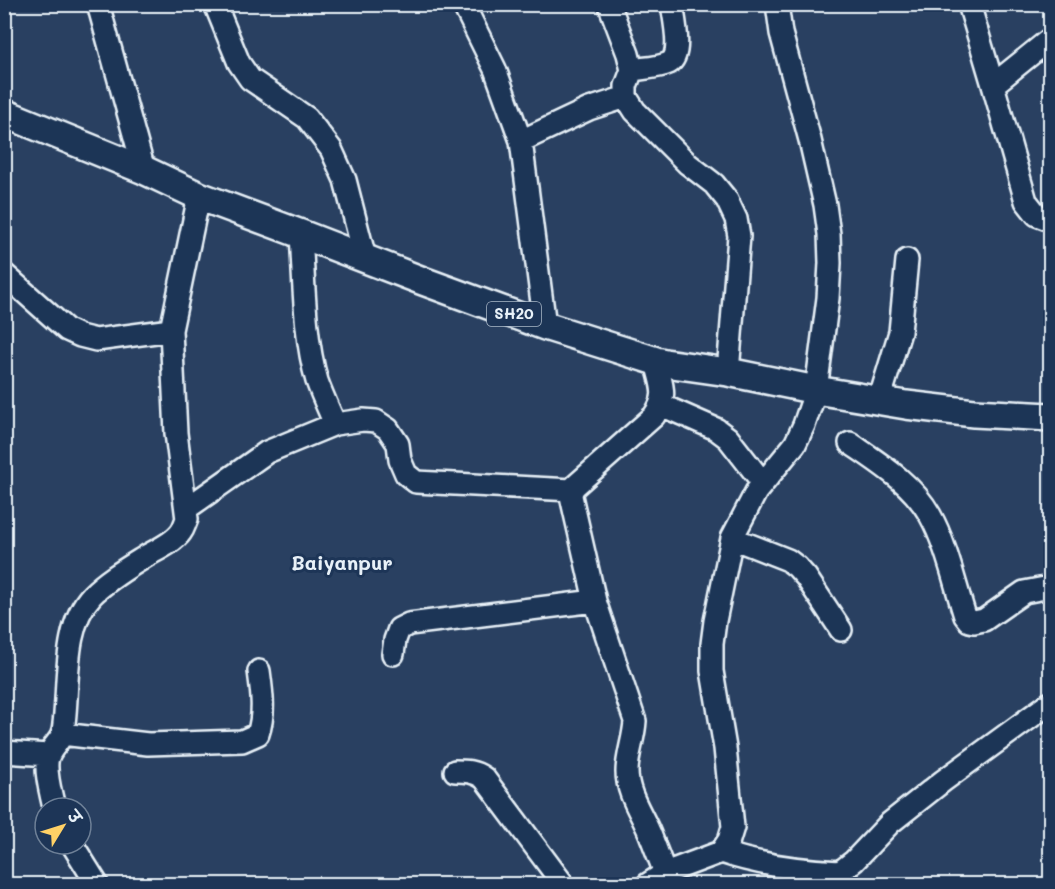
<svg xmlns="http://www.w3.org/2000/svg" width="1055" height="889" viewBox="0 0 1055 889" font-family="Mali,'Playpen Sans Deva',sans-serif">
	<rect width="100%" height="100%" fill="#294061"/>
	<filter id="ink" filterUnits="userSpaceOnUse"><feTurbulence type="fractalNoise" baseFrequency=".0167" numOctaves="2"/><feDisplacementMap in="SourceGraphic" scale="12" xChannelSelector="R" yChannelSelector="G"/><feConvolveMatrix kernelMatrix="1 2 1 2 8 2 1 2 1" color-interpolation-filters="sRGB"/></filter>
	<g filter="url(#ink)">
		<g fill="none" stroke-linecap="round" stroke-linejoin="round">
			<defs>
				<path id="minor" d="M 98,4 L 144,170
					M 215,4 L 239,63 L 250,79 L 307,118 L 331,149 L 345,180 L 365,258
					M 463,4 L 495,69 L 521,141 L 545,326
					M 609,4 L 628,54 L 632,70 L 626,86 L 626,97 L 635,111 L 688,164 L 714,184 L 727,200 L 736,219 L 739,236 L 728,372
					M 969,4 L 993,85 L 1026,201 L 1037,215 L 1050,220
					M 632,70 C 643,68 658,68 669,63 C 683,55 674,19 672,4
					M 993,85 L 1050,39
					M 521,141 L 589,109 L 626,97
					M 301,234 C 304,280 304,337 317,381 C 322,395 329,410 335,424
					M 4,274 L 67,330 L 80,336 L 96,340 L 171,330
					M 656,361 C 661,385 669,394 654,416 L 575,486 L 572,490 L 571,496 L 595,601 L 635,721 C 634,739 627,755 627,772 C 627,794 642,814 650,834 C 655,847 660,860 665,873
					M 879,401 L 900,332 L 907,260
					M 661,405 L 716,429 L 728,438 L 763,483
					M 850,443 C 879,463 912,483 930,515 C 946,543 955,585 965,616 L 969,621 L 974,622 L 984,620 L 1024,592 L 1050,587
					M 186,509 L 267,452 L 335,424 L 363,420 L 376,421 L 388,429 L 398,444 L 400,460 L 406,474 L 416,482 L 572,490
					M 732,538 L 788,560 L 797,567 L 806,577 L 841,630
					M 393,654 L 395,640 L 399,629 L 409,624 L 595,601
					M 62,734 L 148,744 L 242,741 L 258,734 C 265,713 262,693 259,671
					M 4,752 L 48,755
					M 455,771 C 466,771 474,771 484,778 L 563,884
					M 54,808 C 51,793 46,778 47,763 C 47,749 61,743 63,731 C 70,690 61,628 92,595 C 108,579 129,567 148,555 C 159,549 174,542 181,532 C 184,528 185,523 187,519 L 176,433 L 171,330 L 199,196
					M 72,844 L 97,884
					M 721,852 C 759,865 800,870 840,872 L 854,861 L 890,823 L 943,781 L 1050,703
					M 648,884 L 665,873 L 721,852 L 729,840 L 733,827 L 725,748 L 712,671 L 712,644 L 715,621 L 732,538 L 756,492 L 795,444 L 804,425 L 816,390 L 828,298 L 830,263 L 829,234 L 825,205 L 810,140 L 781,33 L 777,4"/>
				<path id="major" d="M 4,113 L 144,170 L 199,196 L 301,234 L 423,281 L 545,326 L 656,361 L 665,363 L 728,372 L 816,390 L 906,405 L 974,413 L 1050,417"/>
			</defs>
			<use href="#minor" stroke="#e8f1f8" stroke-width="26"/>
			<use href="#major" stroke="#e8f1f8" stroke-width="32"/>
			<use href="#minor" stroke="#1d3557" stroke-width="21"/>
			<use href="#major" stroke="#1d3557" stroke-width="27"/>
		</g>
	</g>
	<g text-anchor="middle" stroke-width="6" stroke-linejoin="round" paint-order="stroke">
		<rect fill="#1d3557" stroke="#abb9c8" stroke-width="1.5" x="487" y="302" width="54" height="24" rx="4.5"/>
		<g font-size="15" font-weight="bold" fill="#e8f1f8">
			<text x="514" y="319">SH20</text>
		</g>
		<g font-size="20" font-weight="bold" fill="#e8f1f8" stroke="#1d3557">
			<text x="342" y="570">Baiyanpur</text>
		</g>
	</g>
	<rect width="1055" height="889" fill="none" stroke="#1d3557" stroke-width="24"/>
	<rect x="12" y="12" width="1031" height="865" fill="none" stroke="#e8f1f8" stroke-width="2" filter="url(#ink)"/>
	<g transform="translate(63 826) rotate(52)"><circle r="28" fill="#1d3557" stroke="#6e8097" stroke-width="1.5"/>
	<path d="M0-4.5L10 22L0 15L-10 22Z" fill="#ffd166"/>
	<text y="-9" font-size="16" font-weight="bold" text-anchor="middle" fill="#e8f1f8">उ</text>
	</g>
</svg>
